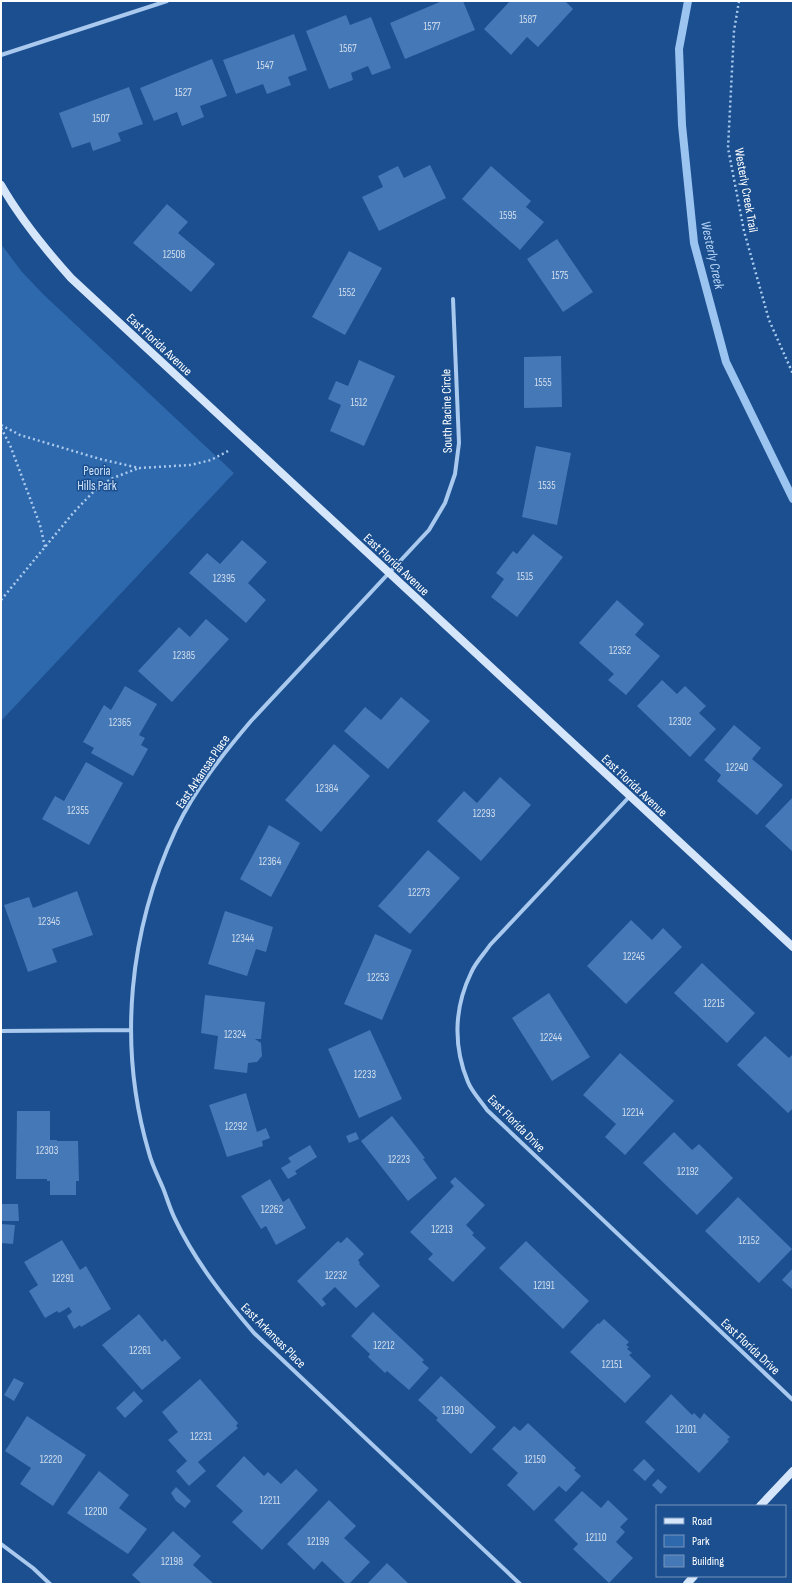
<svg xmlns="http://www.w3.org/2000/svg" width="794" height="1585" viewBox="0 0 794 1585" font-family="'Sofia Sans Condensed',sans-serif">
	<rect width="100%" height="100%" fill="#1b4f8f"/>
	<path fill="#2e69ad" d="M 1,244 L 22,272 L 44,295 L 234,473 L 1,721 Z"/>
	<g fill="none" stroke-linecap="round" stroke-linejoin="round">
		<path stroke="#9cc4f0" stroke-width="8" d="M 688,1 L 679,49 L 682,125 L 694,243 L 726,362 L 793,499"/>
	</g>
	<path fill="#4478b7" d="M 442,1 L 463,1 L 475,30 L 405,59 L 390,23 Z
		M 510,1 L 565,1 L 573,9 L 538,47 L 527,37 L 511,55 L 484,29 Z
		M 346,15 L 350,25 L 371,17 L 391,68 L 372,75 L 368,66 L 351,73 L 353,80 L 329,89 L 306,31 Z
		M 294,34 L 307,70 L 288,77 L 291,85 L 267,94 L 263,84 L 236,94 L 223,60 Z
		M 212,59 L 227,96 L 200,106 L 204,117 L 182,126 L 177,112 L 154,121 L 140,88 Z
		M 129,87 L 143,124 L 118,133 L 121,141 L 93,151 L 90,142 L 72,148 L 59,113 Z
		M 430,165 L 446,198 L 379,231 L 362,197 L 383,187 L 378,176 L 398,166 L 404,178 Z
		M 491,166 L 531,201 L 526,207 L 544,222 L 520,250 L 462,199 Z
		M 167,204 L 188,222 L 178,233 L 215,264 L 191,292 L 133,243 Z
		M 557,239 L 593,292 L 563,312 L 527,259 Z
		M 349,251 L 382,268 L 345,335 L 312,317 Z
		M 561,356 L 562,407 L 524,408 L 524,357 Z
		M 359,360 L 395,376 L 364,446 L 330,431 L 341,405 L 328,399 L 336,381 L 348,386 Z
		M 536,446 L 571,453 L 557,525 L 522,517 Z
		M 533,534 L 563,557 L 517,617 L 491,597 L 504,579 L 496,573 L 513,551 L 517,554 Z
		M 242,540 L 267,562 L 248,583 L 266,600 L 246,623 L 189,573 L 207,553 L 220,564 Z
		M 617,600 L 644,624 L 635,635 L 660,656 L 626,695 L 608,680 L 614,674 L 579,643 Z
		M 206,619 L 229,639 L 172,702 L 138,671 L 179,627 L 190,637 Z
		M 662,680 L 677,694 L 685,686 L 706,706 L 699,713 L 716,729 L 690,757 L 637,706 Z
		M 125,686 L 157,704 L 139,735 L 145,738 L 141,745 L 148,749 L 133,776 L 91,753 L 94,748 L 83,742 L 104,705 L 111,710 Z
		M 401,697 L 430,721 L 388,769 L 344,731 L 365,707 L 381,720 Z
		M 734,725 L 761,748 L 752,759 L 783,785 L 757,815 L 717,781 L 721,775 L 704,760 Z
		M 334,744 L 370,776 L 321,832 L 285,800 Z
		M 86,762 L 123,783 L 89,845 L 42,819 L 55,796 L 64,801 Z
		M 500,777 L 531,805 L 481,861 L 437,821 L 464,791 L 477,803 Z
		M 793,797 L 793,852 L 765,826 Z
		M 269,825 L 300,843 L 271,897 L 240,879 Z
		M 428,850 L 460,878 L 410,934 L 378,906 Z
		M 77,891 L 93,935 L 52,949 L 57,962 L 28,972 L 4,905 L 29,897 L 33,908 Z
		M 225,911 L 273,927 L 266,952 L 256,949 L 247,976 L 208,964 Z
		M 631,920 L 652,940 L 663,928 L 682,947 L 626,1004 L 587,966 Z
		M 375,934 L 412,950 L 382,1020 L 344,1004 Z
		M 702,963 L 755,1013 L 727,1043 L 674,993 Z
		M 549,993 L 590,1057 L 552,1081 L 512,1018 Z
		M 205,995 L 265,1002 L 261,1039 L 255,1039 L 261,1043 L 262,1056 L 257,1062 L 248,1063 L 247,1073 L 214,1069 L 218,1036 L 201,1033 Z
		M 370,1030 L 402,1099 L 359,1118 L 328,1049 Z
		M 765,1036 L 789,1058 L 793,1054 L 793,1108 L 788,1113 L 737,1065 Z
		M 620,1053 L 674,1101 L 625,1155 L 605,1137 L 616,1124 L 583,1095 Z
		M 246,1093 L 257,1132 L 266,1128 L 270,1138 L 262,1141 L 263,1146 L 227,1157 L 209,1105 Z
		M 17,1111 L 50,1111 L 50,1140 L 57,1140 L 57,1141 L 78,1141 L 79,1181 L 76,1181 L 76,1195 L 50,1195 L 50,1181 L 47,1181 L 47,1179 L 16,1179 Z
		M 392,1116 L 425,1158 L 423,1159 L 437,1178 L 408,1201 L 361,1141 Z
		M 356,1132 L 359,1139 L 349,1143 L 346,1136 Z
		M 674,1132 L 692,1150 L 699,1144 L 733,1178 L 697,1215 L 643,1163 Z
		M 310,1145 L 317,1157 L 295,1171 L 297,1174 L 288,1179 L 281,1168 L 291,1162 L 288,1158 Z
		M 455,1177 L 485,1205 L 466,1225 L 474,1233 L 472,1235 L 486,1248 L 453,1282 L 428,1259 L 433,1254 L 410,1232 L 454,1186 L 450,1182 Z
		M 270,1179 L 283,1202 L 289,1198 L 306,1228 L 276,1245 L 266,1226 L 261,1229 L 241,1196 Z
		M 738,1197 L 792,1249 L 759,1283 L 705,1231 Z
		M 1,1204 L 18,1204 L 19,1221 L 1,1221 Z
		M 1,1224 L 15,1225 L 13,1244 L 1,1243 Z
		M 347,1237 L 364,1254 L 358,1260 L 360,1263 L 359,1264 L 380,1286 L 356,1308 L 335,1287 L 322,1299 L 326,1304 L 322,1307 L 297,1281 L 338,1241 L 341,1243 Z
		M 62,1240 L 80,1270 L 86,1266 L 111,1309 L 81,1327 L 80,1325 L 74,1329 L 67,1316 L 72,1312 L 69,1307 L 59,1313 L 57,1311 L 45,1318 L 29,1291 L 38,1285 L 24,1262 Z
		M 526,1241 L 589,1301 L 563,1329 L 499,1268 Z
		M 793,1268 L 793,1290 L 782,1280 Z
		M 373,1312 L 424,1360 L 422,1362 L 429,1368 L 409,1390 L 387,1371 L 385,1373 L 368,1357 L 370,1354 L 351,1336 Z
		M 139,1314 L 162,1342 L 165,1339 L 181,1358 L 142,1390 L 102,1345 Z
		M 604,1319 L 629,1342 L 626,1345 L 629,1347 L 627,1349 L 632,1353 L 629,1355 L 651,1376 L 625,1403 L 570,1352 L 598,1323 L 599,1324 Z
		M 441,1376 L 496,1427 L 471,1454 L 436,1420 L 438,1418 L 418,1400 Z
		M 14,1378 L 24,1383 L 14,1401 L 4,1395 Z
		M 200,1379 L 238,1423 L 236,1426 L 238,1428 L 198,1462 L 206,1471 L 189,1486 L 176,1471 L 187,1461 L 168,1440 L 178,1432 L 162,1412 Z
		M 134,1391 L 143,1401 L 125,1418 L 116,1408 Z
		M 671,1394 L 692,1415 L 694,1413 L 700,1419 L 704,1413 L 730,1437 L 727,1440 L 729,1441 L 699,1473 L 645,1422 Z
		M 27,1416 L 86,1455 L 53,1506 L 20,1484 L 31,1468 L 5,1451 Z
		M 528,1423 L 576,1468 L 574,1470 L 581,1476 L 566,1492 L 559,1486 L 534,1511 L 507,1485 L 518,1473 L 492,1449 L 514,1426 L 520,1431 Z
		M 244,1456 L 264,1476 L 268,1472 L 281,1484 L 296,1469 L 318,1490 L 262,1550 L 232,1522 L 243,1511 L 216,1486 Z
		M 644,1459 L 655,1470 L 645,1481 L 633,1470 Z
		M 99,1471 L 129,1495 L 119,1508 L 147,1529 L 128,1554 L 67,1513 Z
		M 658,1479 L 667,1487 L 661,1494 L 652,1485 Z
		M 176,1487 L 191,1501 L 185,1508 L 176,1501 L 171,1493 Z
		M 582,1491 L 601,1508 L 608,1500 L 628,1519 L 620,1527 L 625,1532 L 616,1542 L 633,1558 L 609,1583 L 573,1549 L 578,1544 L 554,1520 Z
		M 329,1500 L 356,1526 L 344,1538 L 370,1562 L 349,1584 L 346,1584 L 322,1561 L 314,1570 L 287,1544 Z
		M 173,1531 L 201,1556 L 193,1565 L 214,1584 L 142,1584 L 132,1575 Z
		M 387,1563 L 409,1584 L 367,1584 Z"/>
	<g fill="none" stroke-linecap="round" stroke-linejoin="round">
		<path stroke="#a9c9ee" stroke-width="2.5" stroke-dasharray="2 3" stroke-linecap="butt" d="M 739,1 L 734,31 L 728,148 L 744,231 L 769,320 L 793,374
			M 1,425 L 20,435 L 100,459 L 139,468 L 191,465 L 211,460 L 230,450
			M 1,428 L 10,445 L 40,525 L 45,547
			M 1,600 L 74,512 L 99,486 L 113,478 L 139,468"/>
		<path stroke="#a9c9ee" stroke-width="4" d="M 1,55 L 167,1
			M 453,299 L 459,443 L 455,474 L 445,503 L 429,530 L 251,721 C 223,754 195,789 176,829 C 129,930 117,1045 149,1153 C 152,1165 158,1176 163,1188 C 167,1198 170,1209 175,1219 C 195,1261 224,1298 254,1333 L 520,1584
			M 630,796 L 490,945 C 484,954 475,963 471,973 C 454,1008 453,1046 468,1082 C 472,1092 481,1101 487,1110 L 793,1400
			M 1,1031 L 131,1030
			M 1,1544 L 33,1568 L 50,1584"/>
		<path stroke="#d6e6fa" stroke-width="8" d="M 1,185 C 21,220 45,249 71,278 L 793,947
			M 760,1506 L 793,1471
			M 687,1584 L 694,1576"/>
	</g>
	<g text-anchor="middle" stroke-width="3" stroke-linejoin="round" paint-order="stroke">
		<g font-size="11" fill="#d0dded">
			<text x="528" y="23">1587</text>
			<text x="432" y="30">1577</text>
			<text x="348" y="52">1567</text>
			<text x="265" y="69">1547</text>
			<text x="183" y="96">1527</text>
			<text x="101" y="122">1507</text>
			<text x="508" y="219">1595</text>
			<text x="174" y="258">12508</text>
			<text x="560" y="279">1575</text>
			<text x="347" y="296">1552</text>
			<text x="543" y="386">1555</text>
			<text x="359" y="406">1512</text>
			<text x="547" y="489">1535</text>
			<text x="525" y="580">1515</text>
			<text x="224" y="582">12395</text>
			<text x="620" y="654">12352</text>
			<text x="184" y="659">12385</text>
			<text x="680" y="725">12302</text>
			<text x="120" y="726">12365</text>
			<text x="737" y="771">12240</text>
			<text x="327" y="792">12384</text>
			<text x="78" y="814">12355</text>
			<text x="484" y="817">12293</text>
			<text x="270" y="865">12364</text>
			<text x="419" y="896">12273</text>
			<text x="49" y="925">12345</text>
			<text x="243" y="942">12344</text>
			<text x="634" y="960">12245</text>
			<text x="378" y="981">12253</text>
			<text x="714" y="1007">12215</text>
			<text x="235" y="1038">12324</text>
			<text x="551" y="1041">12244</text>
			<text x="365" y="1078">12233</text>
			<text x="633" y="1116">12214</text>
			<text x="236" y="1130">12292</text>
			<text x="47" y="1154">12303</text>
			<text x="399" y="1163">12223</text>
			<text x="688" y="1175">12192</text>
			<text x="272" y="1213">12262</text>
			<text x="442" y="1233">12213</text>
			<text x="749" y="1244">12152</text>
			<text x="336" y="1279">12232</text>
			<text x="63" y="1282">12291</text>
			<text x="544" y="1289">12191</text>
			<text x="384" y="1349">12212</text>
			<text x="140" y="1354">12261</text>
			<text x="612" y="1368">12151</text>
			<text x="453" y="1414">12190</text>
			<text x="686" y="1433">12101</text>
			<text x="201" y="1440">12231</text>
			<text x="51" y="1463">12220</text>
			<text x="535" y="1463">12150</text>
			<text x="270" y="1504">12211</text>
			<text x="96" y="1515">12200</text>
			<text x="596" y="1541">12110</text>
			<text x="318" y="1545">12199</text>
			<text x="172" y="1565">12198</text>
		</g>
		<g font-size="13" fill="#fff" stroke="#1b4f8f">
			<text transform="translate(747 190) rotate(80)" y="5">Westerly Creek Trail</text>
			<text transform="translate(160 344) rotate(43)" y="5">East Florida Avenue</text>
			<text transform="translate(446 411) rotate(-91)" y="5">South Racine Circle</text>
			<text transform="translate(397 564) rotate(43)" y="5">East Florida Avenue</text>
			<text transform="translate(202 771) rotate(-56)" y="5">East Arkansas Place</text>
			<text transform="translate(635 785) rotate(43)" y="5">East Florida Avenue</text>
			<text transform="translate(517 1123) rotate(45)" y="5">East Florida Drive</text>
			<text transform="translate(274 1335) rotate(45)" y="5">East Arkansas Place</text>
			<text transform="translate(751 1346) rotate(43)" y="5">East Florida Drive</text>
		</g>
		<g font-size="13" fill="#cfe3fa" stroke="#1b4f8f">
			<text x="97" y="475">Peoria<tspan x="97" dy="15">Hills Park</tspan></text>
		</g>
		<g font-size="14" font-style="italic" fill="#b5d3f5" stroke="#1b4f8f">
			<text transform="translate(713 255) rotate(78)" y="5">Westerly Creek</text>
		</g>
	</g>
	<rect width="794" height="1585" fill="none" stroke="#ffffff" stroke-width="4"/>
	<rect x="656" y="1505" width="130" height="72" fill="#1b4f8f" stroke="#7695bc"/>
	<rect x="664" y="1518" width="20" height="6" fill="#d6e6fa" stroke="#7695bc"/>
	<text x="692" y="1525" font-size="12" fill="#ffffff">Road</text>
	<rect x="664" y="1535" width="20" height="12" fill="#2e69ad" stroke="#7695bc"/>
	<text x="692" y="1545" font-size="12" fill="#ffffff">Park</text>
	<rect x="664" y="1555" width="20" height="12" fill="#4478b7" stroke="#7695bc"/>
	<text x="692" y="1565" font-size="12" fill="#ffffff">Building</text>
</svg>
